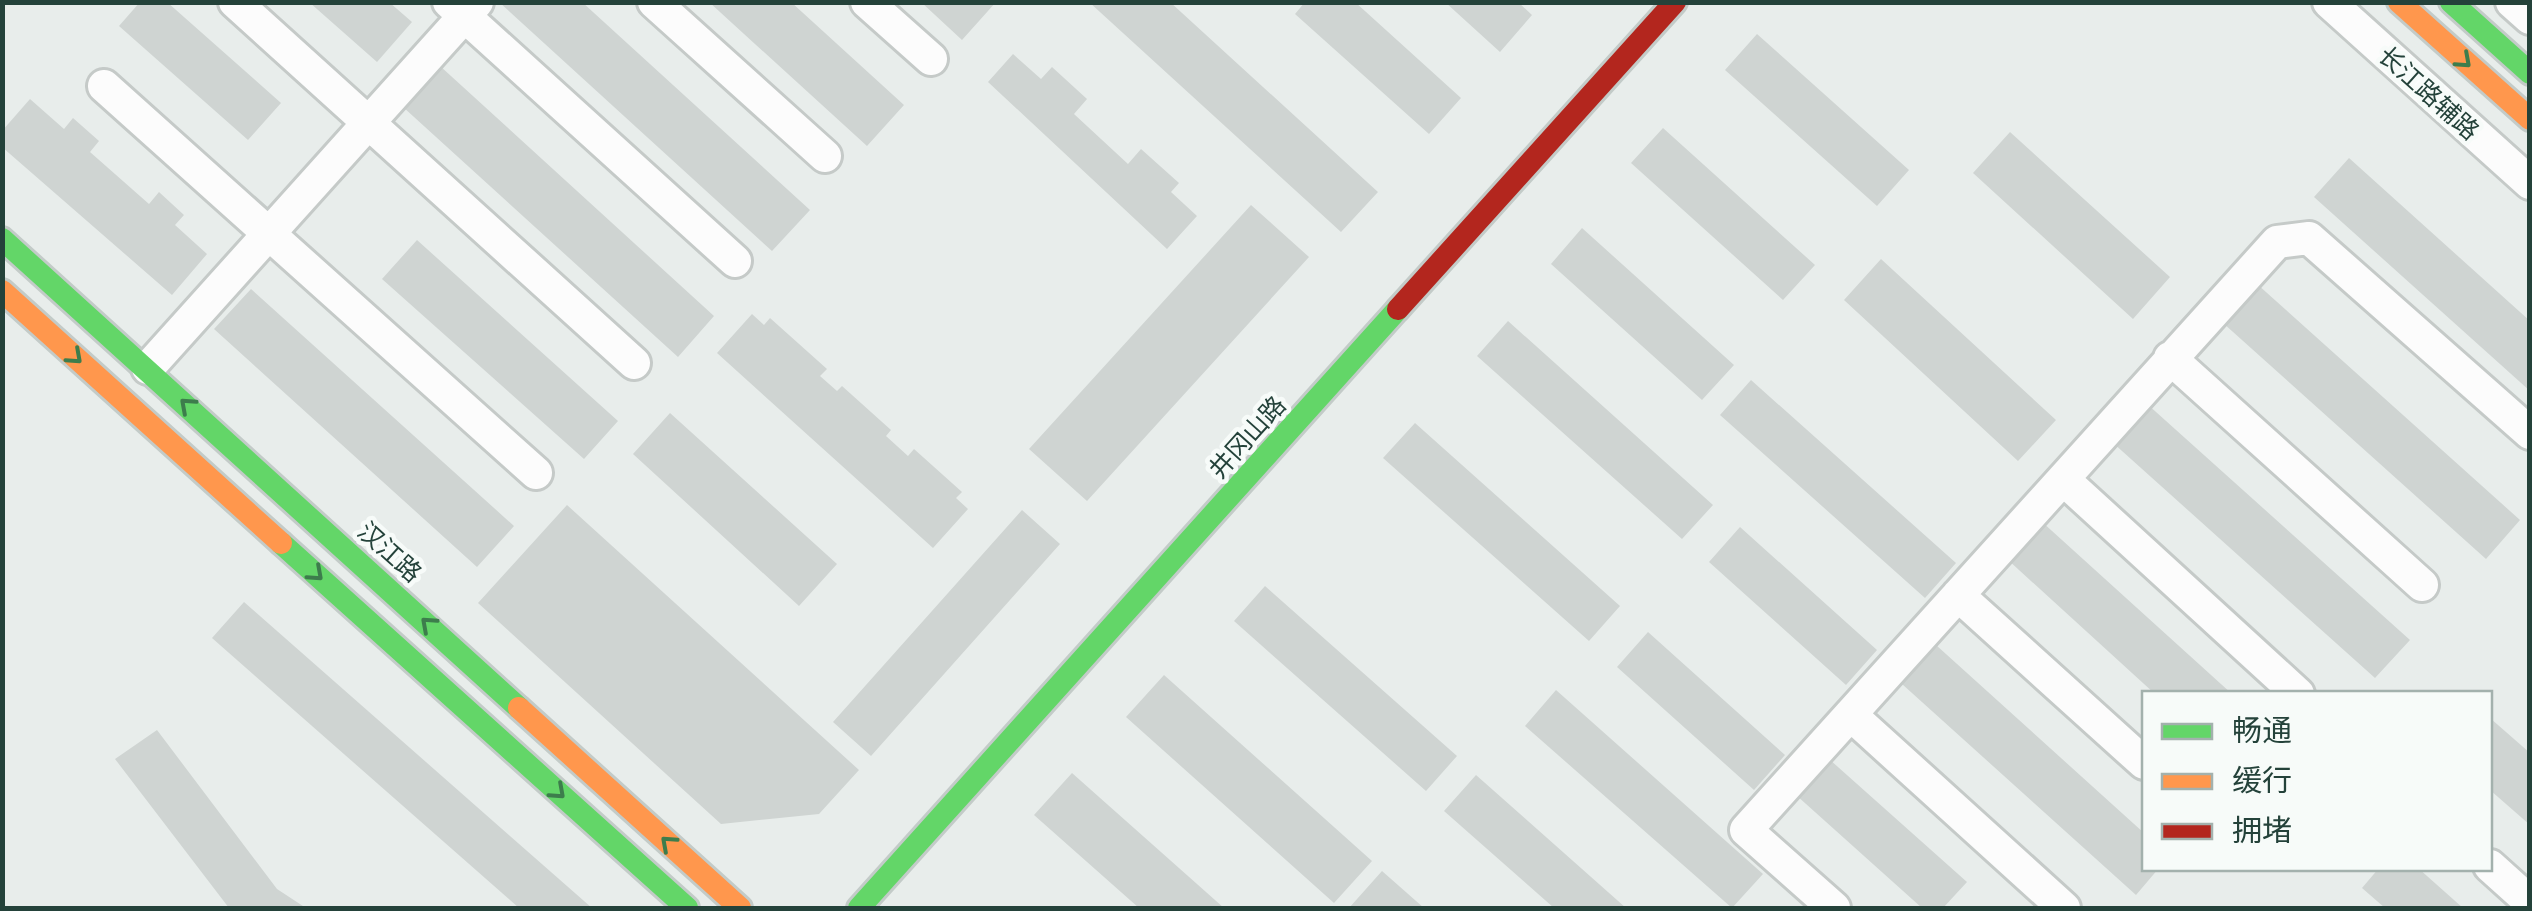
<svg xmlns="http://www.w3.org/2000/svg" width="2532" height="911" viewBox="0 0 2532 911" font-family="'Public Sans','Noto Sans SC',sans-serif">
	<rect width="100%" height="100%" fill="#e8edeb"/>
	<path fill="#cfd4d2" d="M 140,2 L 167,2 L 281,103 L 248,140 L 119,26 Z
		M 309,2 L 389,2 L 412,22 L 377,62 Z
		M 499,2 L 582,2 L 810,210 L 772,251 Z
		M 709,2 L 791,2 L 904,105 L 867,146 Z
		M 921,2 L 996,2 L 962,40 Z
		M 1089,2 L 1170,2 L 1378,192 L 1341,232 Z
		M 1305,2 L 1355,2 L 1461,98 L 1429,134 L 1295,14 Z
		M 1445,2 L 1518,2 L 1532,15 L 1500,52 Z
		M 1757,34 L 1909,170 L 1877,206 L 1725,70 Z
		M 1013,54 L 1041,79 L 1052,67 L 1087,99 L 1074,114 L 1128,164 L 1141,149 L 1179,183 L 1171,192 L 1197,216 L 1167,249 L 988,82 Z
		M 440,66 L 714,316 L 678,357 L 403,107 Z
		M 30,99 L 64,129 L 73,118 L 99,141 L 90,152 L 149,204 L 159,192 L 184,215 L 175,225 L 207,254 L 172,295 L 2,147 L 2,131 Z
		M 1663,128 L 1815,265 L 1783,300 L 1631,163 Z
		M 2010,132 L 2170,277 L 2133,319 L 1973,173 Z
		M 2349,158 L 2530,321 L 2530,391 L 2314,197 Z
		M 1251,205 L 1309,257 L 1087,501 L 1029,449 Z
		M 1582,228 L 1734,365 L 1702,400 L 1551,264 Z
		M 417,240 L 618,421 L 584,459 L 382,279 Z
		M 1881,259 L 2056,420 L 2018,461 L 1844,300 Z
		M 2257,284 L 2520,520 L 2486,559 L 2223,323 Z
		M 251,289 L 514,526 L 477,567 L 214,329 Z
		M 752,314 L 764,325 L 770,318 L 827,369 L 820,376 L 837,391 L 842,386 L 891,430 L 886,436 L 908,456 L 914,449 L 962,492 L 956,498 L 968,509 L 933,548 L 717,353 Z
		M 1508,321 L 1713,505 L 1682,539 L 1477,356 Z
		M 1751,380 L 1956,563 L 1925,598 L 1720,415 Z
		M 2146,403 L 2410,640 L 2375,678 L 2112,442 Z
		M 670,413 L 837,564 L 799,606 L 633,454 Z
		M 1415,423 L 1620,606 L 1589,641 L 1383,458 Z
		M 567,505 L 859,770 L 819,814 L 721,824 L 478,603 Z
		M 1022,510 L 1060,544 L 871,756 L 833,722 Z
		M 2041,521 L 2232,694 L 2155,694 L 2007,559 Z
		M 1740,527 L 1877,650 L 1846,685 L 1709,562 Z
		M 1265,586 L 1457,756 L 1426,791 L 1234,621 Z
		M 244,602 L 592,908 L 519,908 L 212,638 Z
		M 1648,632 L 1785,755 L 1754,790 L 1617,667 Z
		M 1936,645 L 2144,833 L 2144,868 L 2159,868 L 2136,895 L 1902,684 Z
		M 1164,675 L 1372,861 L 1334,903 L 1126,717 Z
		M 1556,690 L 1763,874 L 1732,908 L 1525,726 Z
		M 2490,718 L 2530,753 L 2530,825 L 2490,790 Z
		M 157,730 L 277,889 L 306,908 L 229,908 L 115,759 Z
		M 1829,759 L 1967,882 L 1943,908 L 1922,908 L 1796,795 Z
		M 1072,773 L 1224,908 L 1139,908 L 1034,815 Z
		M 1476,775 L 1626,908 L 1554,908 L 1444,811 Z
		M 2379,868 L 2418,868 L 2463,908 L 2385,908 L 2362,888 Z
		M 1382,871 L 1424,908 L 1349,908 Z"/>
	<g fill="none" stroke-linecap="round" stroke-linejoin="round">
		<defs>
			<path id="street" d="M 235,2 L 634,363
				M 449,2 L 735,261
				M 654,2 L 825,156
				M 867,2 L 931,59
				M 2329,2 L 2530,183
				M 2512,2 L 2530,18
				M 104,86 L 536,473
				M 2170,358 L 2422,585
				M 148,368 L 477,2
				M 2063,479 L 2298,694
				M 1958,595 L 2144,763
				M 1851,715 L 2064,908
				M 2490,866 L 2530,902
				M 1834,908 L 1746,830 L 2277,242 L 2309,238 L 2530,433"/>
			<path id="fast" d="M 2451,2 L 2530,73
				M 2,239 L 519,708
				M 281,543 L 687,908
				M 859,908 L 1398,309"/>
			<path id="slow" d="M 2399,2 L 2530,119
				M 2,291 L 281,543
				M 519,708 L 740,908"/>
			<path id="jam" d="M 1398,309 L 1675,2"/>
		</defs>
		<use href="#street" stroke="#c5cac8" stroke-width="38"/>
		<use href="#fast" stroke="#c3cbc8" stroke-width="28"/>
		<use href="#slow" stroke="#c3cbc8" stroke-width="28"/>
		<use href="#jam" stroke="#c3cbc8" stroke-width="28"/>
		<use href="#street" stroke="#fcfcfc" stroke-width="32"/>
		<use href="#fast" stroke="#63d668" stroke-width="22"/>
		<use href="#slow" stroke="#ff974d" stroke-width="22"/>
		<use href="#jam" stroke="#b3261e" stroke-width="22"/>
	</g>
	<defs><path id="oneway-chevron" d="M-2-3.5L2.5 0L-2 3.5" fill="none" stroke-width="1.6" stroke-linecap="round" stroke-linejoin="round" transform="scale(2.5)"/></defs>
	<g stroke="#3d7d4c">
		<use href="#oneway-chevron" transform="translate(2464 61) rotate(42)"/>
		<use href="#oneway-chevron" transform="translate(75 357) rotate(42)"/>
		<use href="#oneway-chevron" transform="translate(187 405) rotate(-138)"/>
		<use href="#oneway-chevron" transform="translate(316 574) rotate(42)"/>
		<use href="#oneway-chevron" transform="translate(428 624) rotate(-138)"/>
		<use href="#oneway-chevron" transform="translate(558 792) rotate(42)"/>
		<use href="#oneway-chevron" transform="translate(668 843) rotate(-138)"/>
	</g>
	<g text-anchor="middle" stroke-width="9" stroke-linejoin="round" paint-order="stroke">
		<g font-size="25" fill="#24423a" stroke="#f7fbf9">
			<text transform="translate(2429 93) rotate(42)" y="9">长江路辅路</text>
			<text transform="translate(1247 437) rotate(-48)" y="9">井冈山路</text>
			<text transform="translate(390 552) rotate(42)" y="9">汉江路</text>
		</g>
	</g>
	<rect width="2532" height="911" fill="none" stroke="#24423a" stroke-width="10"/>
	<rect x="2142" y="691" width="350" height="180" fill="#f7fbf9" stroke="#a3b1ad" stroke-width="2.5"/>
	<rect x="2162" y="724" width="50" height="15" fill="#63d668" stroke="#a3b1ad" stroke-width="2.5"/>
	<text x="2232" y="741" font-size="30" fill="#24423a">畅通</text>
	<rect x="2162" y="774" width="50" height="15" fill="#ff974d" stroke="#a3b1ad" stroke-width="2.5"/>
	<text x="2232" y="791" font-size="30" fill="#24423a">缓行</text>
	<rect x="2162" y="824" width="50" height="15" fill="#b3261e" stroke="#a3b1ad" stroke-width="2.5"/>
	<text x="2232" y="841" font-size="30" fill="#24423a">拥堵</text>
</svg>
